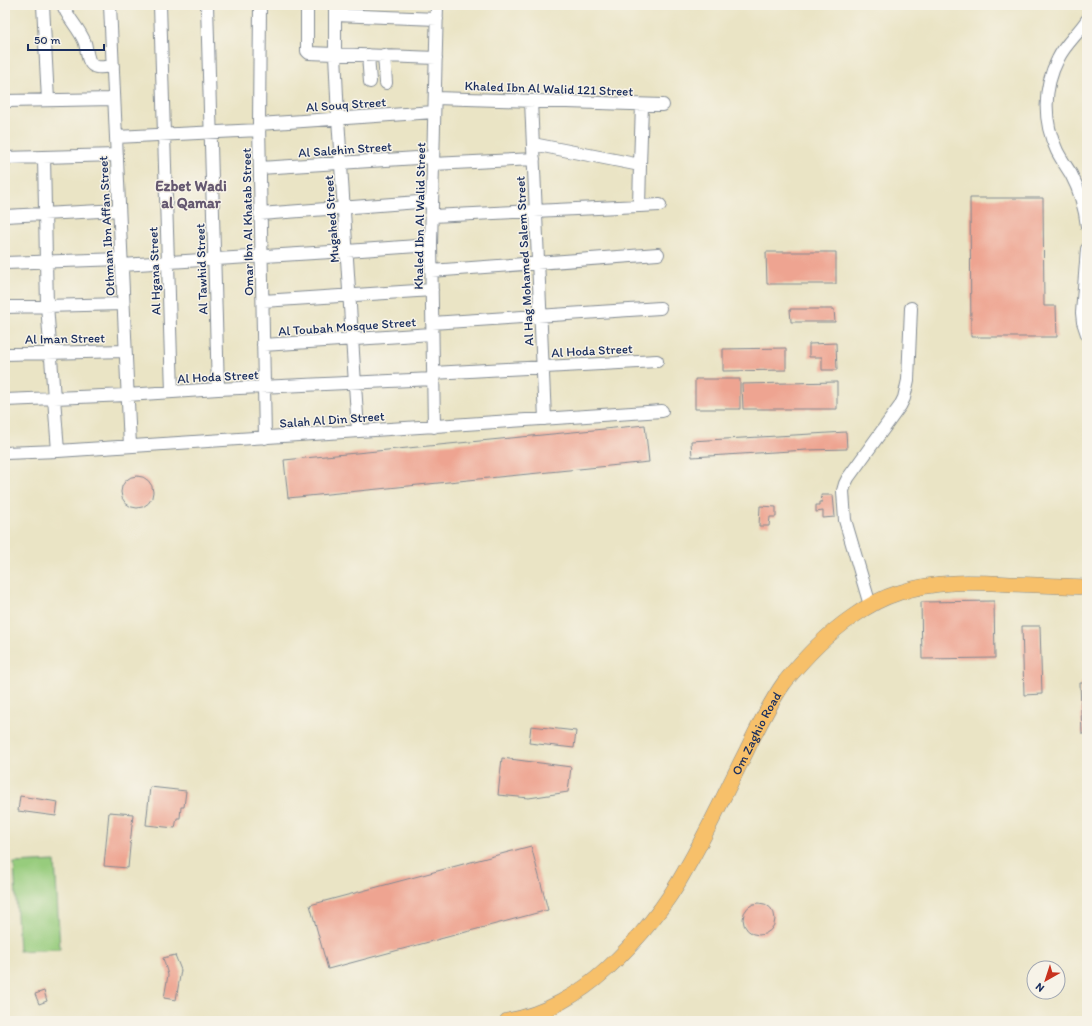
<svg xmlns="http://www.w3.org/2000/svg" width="1092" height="1026" viewBox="0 0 1092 1026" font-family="Itim,sans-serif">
	<rect width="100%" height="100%" fill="#f7f3e8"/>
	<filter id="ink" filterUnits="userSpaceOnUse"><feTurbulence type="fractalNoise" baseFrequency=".025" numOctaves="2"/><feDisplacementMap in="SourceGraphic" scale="8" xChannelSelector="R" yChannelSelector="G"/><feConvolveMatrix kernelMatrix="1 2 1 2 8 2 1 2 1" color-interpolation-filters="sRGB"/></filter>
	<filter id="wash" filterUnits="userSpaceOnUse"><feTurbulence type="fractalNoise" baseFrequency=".012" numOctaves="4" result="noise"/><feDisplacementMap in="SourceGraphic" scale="16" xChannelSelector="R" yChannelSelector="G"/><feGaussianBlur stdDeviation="0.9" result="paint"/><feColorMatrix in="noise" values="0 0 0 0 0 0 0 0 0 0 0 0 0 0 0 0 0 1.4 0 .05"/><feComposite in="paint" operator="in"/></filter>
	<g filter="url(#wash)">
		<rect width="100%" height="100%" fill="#eae4c5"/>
		<path fill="#97cc7d" stroke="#597e6e" d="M 55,861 L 60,949 L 19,951 L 14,863 Z"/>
		<g id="blocks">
			<path fill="#eea491" d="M 970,198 L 1043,198 L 1044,306 L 1056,306 L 1057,337 L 971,337 Z
				M 766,252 L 836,252 L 836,284 L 767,284 Z
				M 790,309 L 834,309 L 835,322 L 791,322 Z
				M 836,343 L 837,370 L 822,370 L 822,357 L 809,357 L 809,344 Z
				M 786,348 L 786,370 L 723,371 L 723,349 Z
				M 695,379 L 740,379 L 740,409 L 695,409 Z
				M 837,382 L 837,409 L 743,409 L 742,384 Z
				M 645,425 L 649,462 L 288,498 L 284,460 Z
				M 846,432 L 847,449 L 807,450 L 692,457 L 691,441 Z
				M121 492a16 16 0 1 1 32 0a16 16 0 1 1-32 0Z
				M 821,495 L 833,495 L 835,517 L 823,518 L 823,511 L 816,512 L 816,505 L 819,505 L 819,502 L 822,502 Z
				M 760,506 L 776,507 L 776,517 L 770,517 L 769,526 L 759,526 Z
				M 994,601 L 995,658 L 922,659 L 921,602 Z
				M 1022,626 L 1040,626 L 1042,694 L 1024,695 Z
				M 1080,683 L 1087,683 L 1087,734 L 1082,734 Z
				M 531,726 L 576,731 L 574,748 L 529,743 Z
				M 502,758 L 571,767 L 568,792 L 529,798 L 498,795 Z
				M 150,787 L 186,791 L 184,807 L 181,807 L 180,818 L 177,818 L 175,828 L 146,825 Z
				M 20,796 L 58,802 L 56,816 L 18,811 Z
				M 109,812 L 133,814 L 128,868 L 104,866 Z
				M 531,846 L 548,910 L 328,969 L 310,905 Z
				M743 919a16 16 0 1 1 32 0a16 16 0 1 1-32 0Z
				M 175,955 L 181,970 L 176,1000 L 164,998 L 168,975 L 163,958 Z
				M 44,991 L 47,1001 L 39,1004 L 35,994 Z"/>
		</g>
	</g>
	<g filter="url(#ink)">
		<use href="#blocks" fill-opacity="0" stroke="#828a92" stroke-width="1"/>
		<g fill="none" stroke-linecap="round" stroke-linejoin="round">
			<defs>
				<path id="minor" d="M 43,5 L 48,100
					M 63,5 C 68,19 80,29 85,43 C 87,50 87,63 94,66 C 99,69 108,66 113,66
					M 110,5 L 130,446
					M 160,5 L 172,392
					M 207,5 L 218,389
					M 260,5 L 259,124 L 265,438
					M 307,5 L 307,51 L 309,53 L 436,58
					M 335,5 L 335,54 L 338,118 L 358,431
					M 335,15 L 437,19
					M 1087,20 C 1078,34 1065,44 1058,59 C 1043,88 1043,122 1057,151 C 1061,159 1066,166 1071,174 C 1080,191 1085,208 1087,226
					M 368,55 L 370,82
					M 384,55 L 386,83
					M 435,98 L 663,105
					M 5,101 L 114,99
					M 531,101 L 545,419
					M 259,124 L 434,112
					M 116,137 L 259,130
					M 533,144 L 640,165
					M 44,157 L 46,261 L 47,305 L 58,451
					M 5,158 L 117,155
					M 433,164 L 534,159
					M 260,168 L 433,157
					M 639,206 L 640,165 L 642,105
					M 260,214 L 432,201
					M 5,216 L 119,210
					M 432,216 L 660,205
					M 1087,249 L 1082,313 L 1083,322 L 1087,334
					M 5,263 L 121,259
					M 122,265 L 347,251 L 431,245
					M 431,271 L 658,254
					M 263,301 L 432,290
					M 5,307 L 123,304
					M 432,323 L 660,308
					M 263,345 L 432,334
					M 5,354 L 125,351
					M 433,373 L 657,361
					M 5,400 L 127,395 L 218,389 L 433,379
					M 434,427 L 431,245 L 437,5
					M 5,453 L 58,451 L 662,411
					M 870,605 L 845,520 L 843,491 L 845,484 L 848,478 L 900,406 L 904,398 L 908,380 L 911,308"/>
				<g id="major">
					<path id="s1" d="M 507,1021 C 544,1015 580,994 607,969 C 638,940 666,906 686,869 C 708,831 726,791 746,752 C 757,729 769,704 784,683 C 804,658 826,635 852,617 C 866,607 881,598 898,593 C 936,580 972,582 1012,584 C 1037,585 1062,586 1087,587"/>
				</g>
			</defs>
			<use href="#minor" stroke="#828a92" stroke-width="14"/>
			<use href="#major" stroke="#828a92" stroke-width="16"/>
			<use href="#minor" stroke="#fff" stroke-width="12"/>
			<use href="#major" stroke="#f7c06b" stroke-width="15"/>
		</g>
	</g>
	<g text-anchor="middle" stroke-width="3" stroke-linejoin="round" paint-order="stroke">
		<g font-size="13" fill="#1b2f5e" stroke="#f7f3e8">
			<text transform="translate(549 88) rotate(2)" y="5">Khaled Ibn Al Walid 121 Street</text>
			<text transform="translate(346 104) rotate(-4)" y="5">Al Souq Street</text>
			<text transform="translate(345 149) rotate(-4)" y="5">Al Salehin Street</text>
			<text transform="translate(419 216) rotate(-89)" y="5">Khaled Ibn Al Walid Street</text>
			<text transform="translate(331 219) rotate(-94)" y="5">Mugahed Street</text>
			<text transform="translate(247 222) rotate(-91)" y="5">Omar Ibn Al Khatab Street</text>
			<text transform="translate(106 226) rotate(-93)" y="5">Othman Ibn Affan Street</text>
			<text transform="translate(524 261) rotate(-93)" y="5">Al Hag Mohamed Salem Street</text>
			<text transform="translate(201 269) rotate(-92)" y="5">Al Tawhid Street</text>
			<text transform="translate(154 271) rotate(-92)" y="5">Al Hgana Street</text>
			<text transform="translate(347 326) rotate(-4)" y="5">Al Toubah Mosque Street</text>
			<text transform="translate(65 338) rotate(-1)" y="5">Al Iman Street</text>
			<text transform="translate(592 350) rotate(-3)" y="5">Al Hoda Street</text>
			<text transform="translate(218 376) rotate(-3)" y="5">Al Hoda Street</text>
			<text transform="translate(332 419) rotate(-4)" y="5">Salah Al Din Street</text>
			<text dy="5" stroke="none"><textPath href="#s1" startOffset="395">Om Zaghio Road</textPath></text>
		</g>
		<g font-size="15" font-weight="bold" fill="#655870" stroke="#f7f3e8">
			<text x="191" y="191">Ezbet Wadi<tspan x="191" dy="17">al Qamar</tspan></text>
		</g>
	</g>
	<rect width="1092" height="1026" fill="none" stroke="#f7f3e8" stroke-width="20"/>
	<g transform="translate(1046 980) rotate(219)"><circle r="19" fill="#f7f3e8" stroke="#9fa5b1"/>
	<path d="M0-3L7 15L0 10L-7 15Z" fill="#c8321e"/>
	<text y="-6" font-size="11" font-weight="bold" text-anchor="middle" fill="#1b2f5e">N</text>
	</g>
	<path d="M28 44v6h76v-6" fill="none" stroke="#1b2f5e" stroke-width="2"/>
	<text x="34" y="44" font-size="12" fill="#1b2f5e" stroke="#f7f3e8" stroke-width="3" paint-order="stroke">50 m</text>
</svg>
